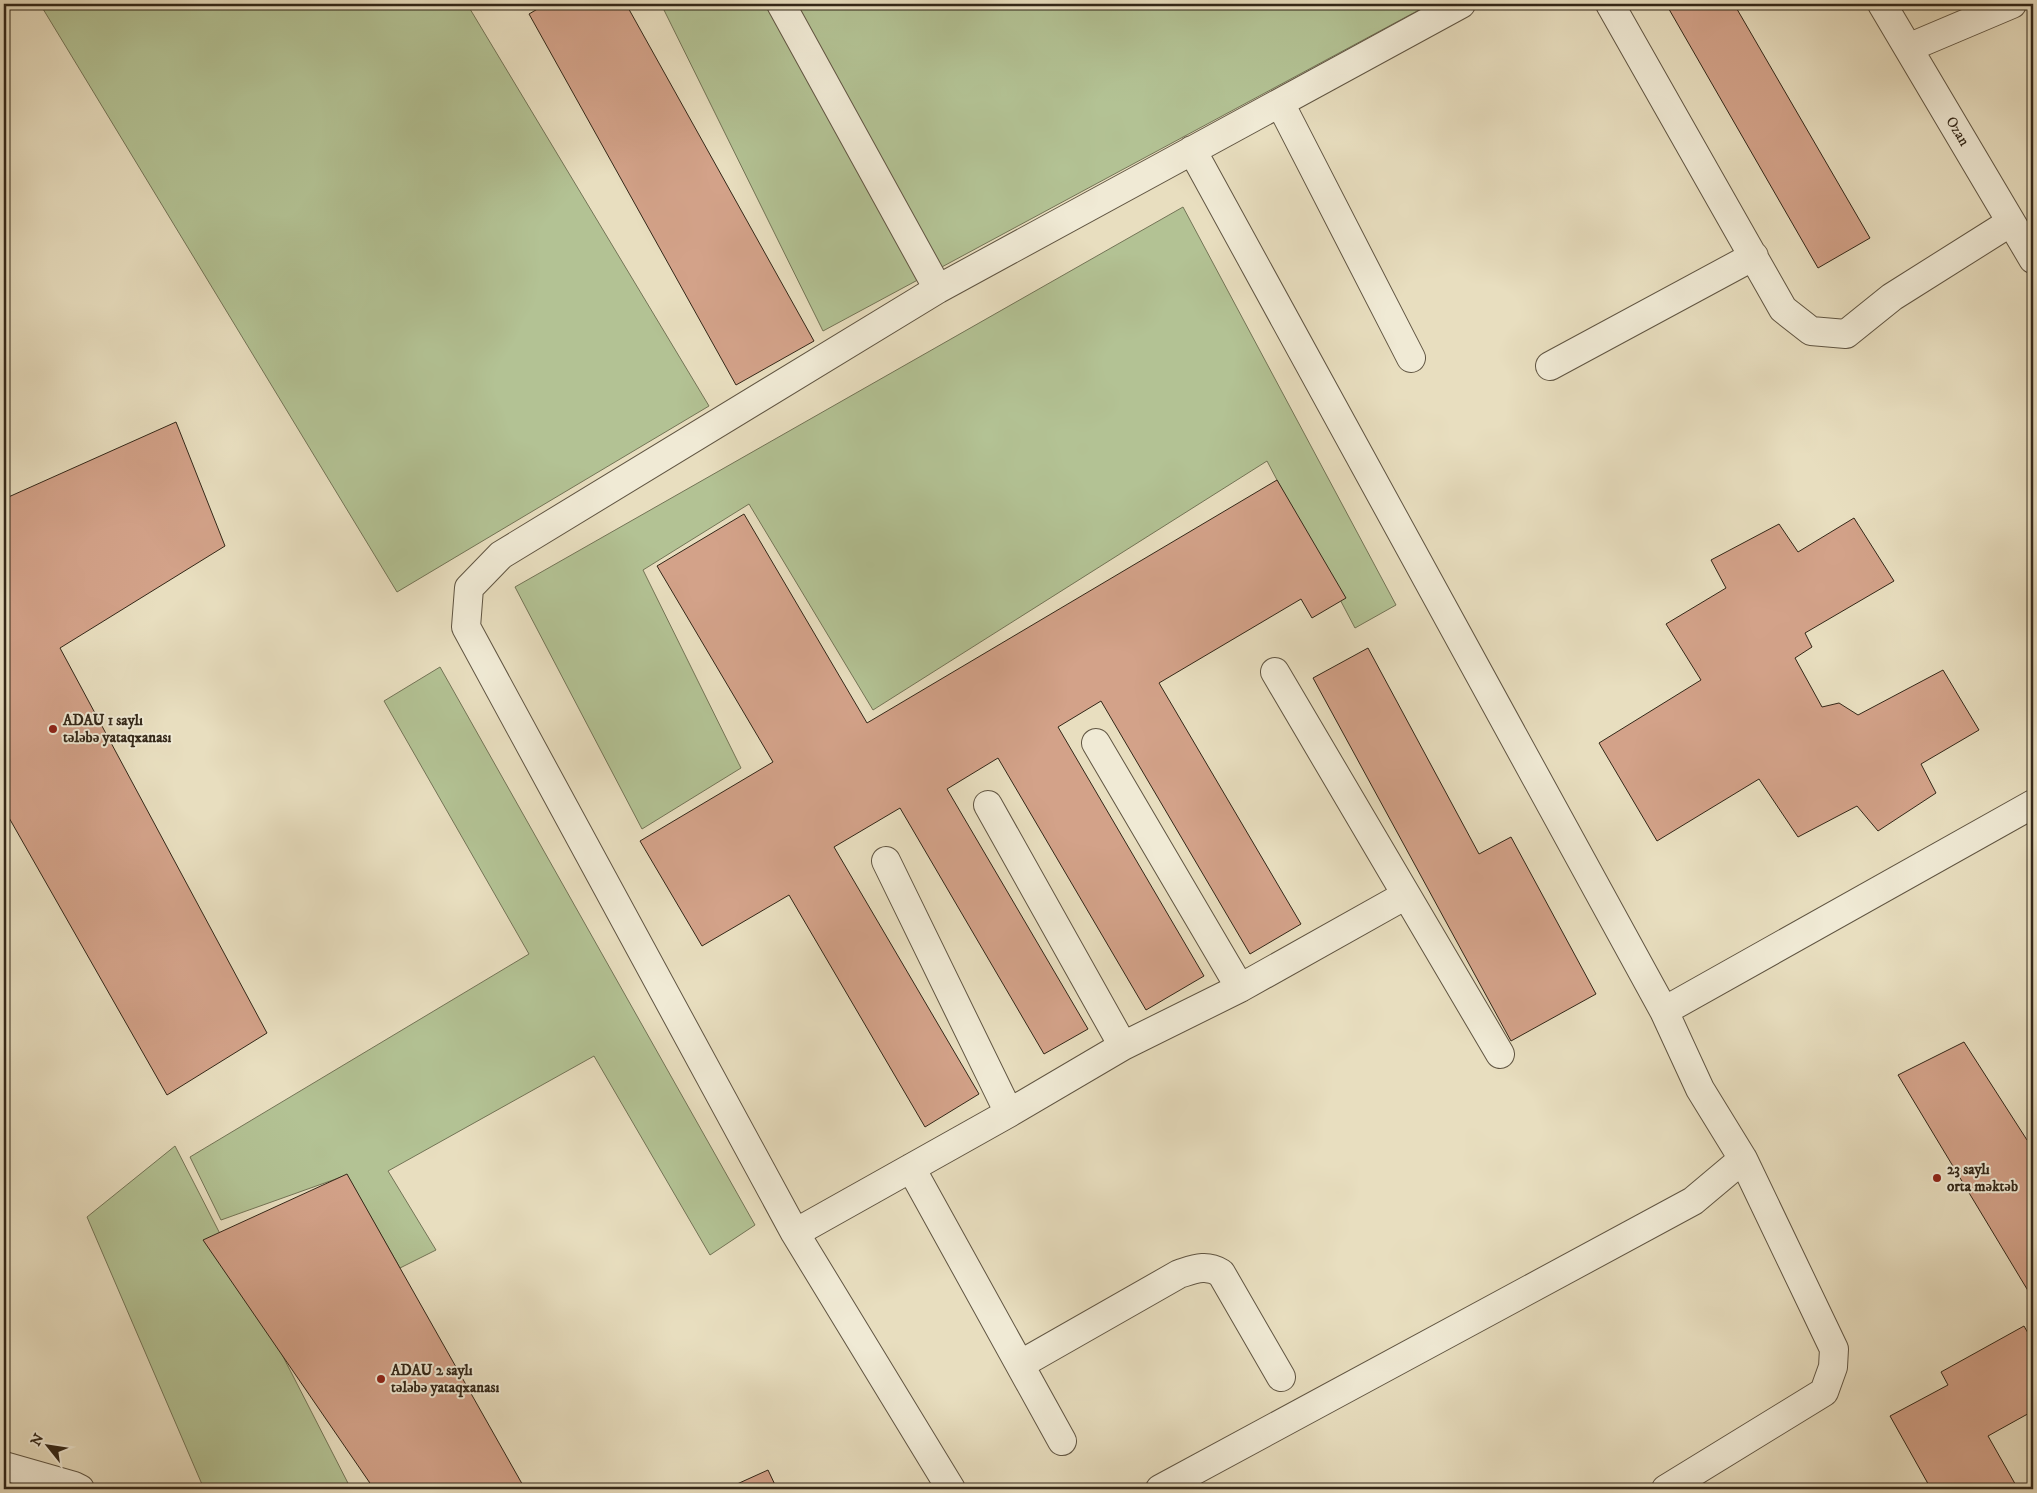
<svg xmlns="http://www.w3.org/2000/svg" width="2037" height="1493" viewBox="0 0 2037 1493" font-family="'IM FELL DW Pica',serif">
	<rect width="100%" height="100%" fill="#e8debf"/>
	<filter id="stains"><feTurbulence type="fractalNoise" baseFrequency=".004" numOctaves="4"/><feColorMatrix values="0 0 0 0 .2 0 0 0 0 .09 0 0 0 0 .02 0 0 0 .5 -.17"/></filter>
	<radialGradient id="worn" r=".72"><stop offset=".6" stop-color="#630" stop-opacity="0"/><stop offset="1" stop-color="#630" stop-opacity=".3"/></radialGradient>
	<path fill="#b3c294" stroke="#737456" d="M 40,4 L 467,4 L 709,406 L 397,592 Z
		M 661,4 L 1430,4 L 823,331 Z
		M 1183,207 L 1396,605 L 1355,628 L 1267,461 L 873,710 L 749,504 L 643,570 L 741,768 L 642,829 L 515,587 Z
		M 440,667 L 755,1225 L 710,1255 L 594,1056 L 388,1171 L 436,1250 L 400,1268 L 347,1175 L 221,1220 L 190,1157 L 529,954 L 384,701 Z
		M 175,1146 L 351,1489 L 204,1489 L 87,1217 Z"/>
	<path fill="#d3a289" stroke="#332718" d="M 546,4 L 626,4 L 814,341 L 736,385 L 529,14 Z
		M 1666,4 L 1734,4 L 1870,238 L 1818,268 Z
		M 176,422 L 225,546 L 60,648 L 267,1033 L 167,1095 L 4,809 L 4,499 Z
		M 1277,480 L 1346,598 L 1312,618 L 1301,599 L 1159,683 L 1301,924 L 1250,954 L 1101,701 L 1058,727 L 1204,976 L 1146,1010 L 998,758 L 947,789 L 1088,1029 L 1044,1054 L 900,808 L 834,847 L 979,1094 L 925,1127 L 789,895 L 702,946 L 640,841 L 773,762 L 657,566 L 744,514 L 867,723 Z
		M 1854,518 L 1894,581 L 1805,633 L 1812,647 L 1795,658 L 1822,707 L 1839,703 L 1858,715 L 1943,670 L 1979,730 L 1921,764 L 1936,793 L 1878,831 L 1857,806 L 1798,837 L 1759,779 L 1657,841 L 1599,743 L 1701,680 L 1666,624 L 1726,588 L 1711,560 L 1779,524 L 1798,552 Z
		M 1368,648 L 1479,854 L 1511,837 L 1596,994 L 1511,1041 L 1313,678 Z
		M 1964,1042 L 2027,1140 L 2033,1137 L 2033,1299 L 1898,1075 Z
		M 347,1174 L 400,1268 L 525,1489 L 374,1489 L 203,1240 Z
		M 2024,1326 L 2033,1342 L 2033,1411 L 1988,1436 L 2018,1489 L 1931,1489 L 1890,1416 L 1948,1385 L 1941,1372 Z
		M 768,1470 L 777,1489 L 726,1489 Z"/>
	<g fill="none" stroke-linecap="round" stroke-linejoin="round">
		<defs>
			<path id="minor" d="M 781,4 L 938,289
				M 1610,4 L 1783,309 L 1811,331 L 1846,334 L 1892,297 L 2011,222
				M 1882,4 L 2033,259
				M 1908,48 L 2012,4
				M 1280,103 L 1411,358
				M 1550,366 L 1754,256
				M 1275,672 L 1500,1054
				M 1096,743 L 1240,988
				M 988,805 L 1123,1046
				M 886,861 L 1009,1113
				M 1664,1011 L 2033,804
				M 911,1168 L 1062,1441
				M 795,1233 L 1009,1113 L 1123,1046 L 1240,988 L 1406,895
				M 1021,1364 L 1179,1274 C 1195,1269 1206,1264 1221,1273 L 1281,1377
				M 4,1466 L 74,1486 L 80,1489
				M 951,1489 L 795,1233 L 466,627 L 469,588 L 501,555 L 938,289 L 1461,4
				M 1160,1489 L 1693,1201 L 1743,1159 L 1700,1089 L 1664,1011 L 1192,150
				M 1666,1489 L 1824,1392 L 1833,1367 L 1834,1349 L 1743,1159"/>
		</defs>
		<use href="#minor" stroke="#605542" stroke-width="30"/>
		<use href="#minor" stroke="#f0ead5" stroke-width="28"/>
	</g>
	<g fill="#8f2418" stroke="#f0ead5" stroke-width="2">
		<circle cx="53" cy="729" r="5"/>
		<circle cx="1937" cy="1178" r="5"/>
		<circle cx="381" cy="1379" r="5"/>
	</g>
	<g text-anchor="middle" stroke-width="4" stroke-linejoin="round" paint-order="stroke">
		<g font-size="15" fill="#332718" stroke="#f0ead5">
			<text transform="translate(1958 131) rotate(59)" y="5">Ozan</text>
		</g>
		<g font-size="15" font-weight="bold" fill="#332718" stroke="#f0ead5" text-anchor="start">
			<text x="63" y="725">ADAU 1 saylı<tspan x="63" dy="17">tələbə yataqxanası</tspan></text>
			<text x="1947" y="1174">23 saylı<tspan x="1947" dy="17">orta məktəb</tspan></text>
			<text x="391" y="1375">ADAU 2 saylı<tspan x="391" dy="17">tələbə yataqxanası</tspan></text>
		</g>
	</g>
	<rect width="2037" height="1493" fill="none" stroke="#e8debf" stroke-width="20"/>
	<rect x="5" y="5" width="2027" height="1483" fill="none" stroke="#332718" stroke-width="2.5"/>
	<rect x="10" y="10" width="2017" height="1473" fill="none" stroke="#332718"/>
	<g transform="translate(48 1446) rotate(300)" stroke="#f0ead5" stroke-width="4" paint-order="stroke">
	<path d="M0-4L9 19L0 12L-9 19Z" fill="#332718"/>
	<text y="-8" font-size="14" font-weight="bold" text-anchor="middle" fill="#332718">N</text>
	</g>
	<rect width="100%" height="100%" filter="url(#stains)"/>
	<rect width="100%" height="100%" fill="url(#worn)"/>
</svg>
